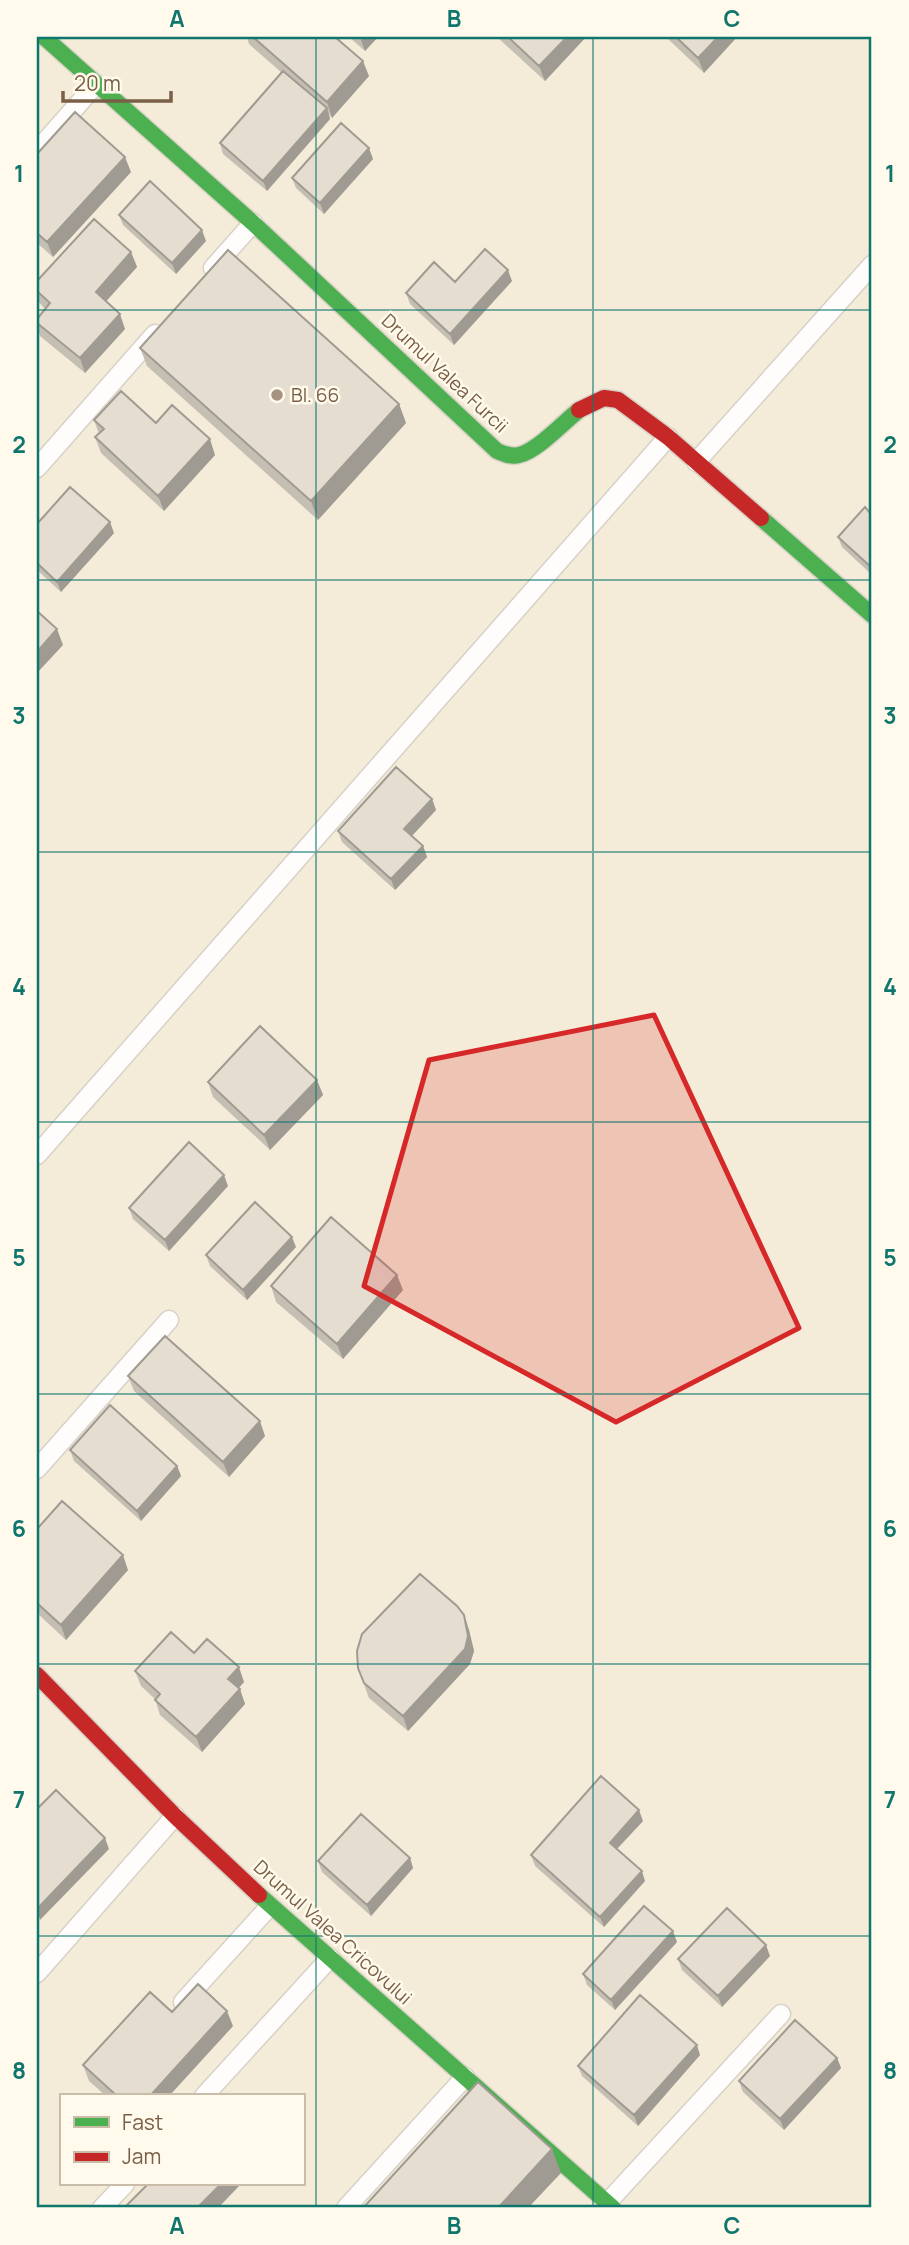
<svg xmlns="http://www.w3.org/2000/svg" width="909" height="2245" viewBox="0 0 909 2245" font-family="Manrope,sans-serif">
	<rect width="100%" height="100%" fill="#f8f4e9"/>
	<path fill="#f4ebd8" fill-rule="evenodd" d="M 37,37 L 872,37 L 872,2208 L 37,2208 ZM 61,2096 L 303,2096 L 303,2184 L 61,2184 Z"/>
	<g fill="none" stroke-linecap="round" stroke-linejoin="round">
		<defs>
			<path id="lane" d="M 37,151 L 96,84
				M 213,268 L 253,223
				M 696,462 L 872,265
				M 37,468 L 155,334
				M 37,1155 L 668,437
				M 37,1469 L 169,1320
				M 37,1973 L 175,1816
				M 183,2002 L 270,1906
				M 204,2096 L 330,1958
				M 607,2203 L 781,2014
				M 102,2208 L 125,2184
				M 346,2208 L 465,2077"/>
			<path id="fast" d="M 44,37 L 253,223 L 497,451 C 504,454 511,457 519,455 C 537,451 564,422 579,410
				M 761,518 L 872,615
				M 259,1895 L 613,2208"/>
			<path id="jam" d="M 579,410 L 604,398 L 618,400 L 668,437 L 761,518
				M 37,1675 L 175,1816 L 259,1895"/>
		</defs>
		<use href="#lane" stroke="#d7d1c7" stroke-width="21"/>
		<use href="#fast" stroke="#d8d1c7" stroke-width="19"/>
		<use href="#jam" stroke="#d8d1c7" stroke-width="19"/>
		<use href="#lane" stroke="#fefdfc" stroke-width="18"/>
		<use href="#fast" stroke="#4caf50" stroke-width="16"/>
		<use href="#jam" stroke="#c62828" stroke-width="16"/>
	</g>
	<path fill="#c5beb3" d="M 247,37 L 335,37 L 369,76 L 332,118 L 329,114 L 330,119 L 267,191 L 223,154 L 220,143 L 281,72 L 249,44 Z
		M 349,37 L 378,37 L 365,51 Z
		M 497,37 L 586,37 L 545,81 Z
		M 666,37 L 737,37 L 704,73 Z
		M 37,154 L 131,172 L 53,257 L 37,243 Z
		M 373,159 L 324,214 L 296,188 L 292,178 Z
		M 119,215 L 206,241 L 176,274 L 123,225 Z
		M 131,252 L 137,267 L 106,301 L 125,329 L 85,373 L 40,336 L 37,326 L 37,319 L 45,309 L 37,300 L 37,281 Z
		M 512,281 L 454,345 L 410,304 L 406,293 L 455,282 Z
		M 140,348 L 399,404 L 406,423 L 318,520 L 147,366 Z
		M 94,420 L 156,423 L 215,455 L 164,511 L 101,453 L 95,437 L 99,434 Z
		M 872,510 L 872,575 L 842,547 L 838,537 Z
		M 37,524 L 114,533 L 61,592 L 37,570 Z
		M 432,799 L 436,810 L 412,836 L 423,846 L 427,857 L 395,890 L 342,842 L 338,831 Z
		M 317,1080 L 323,1095 L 270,1150 L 213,1097 L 208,1082 Z
		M 228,1186 L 169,1251 L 133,1219 L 129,1208 Z
		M 296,1247 L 247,1300 L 210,1266 L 206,1255 Z
		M 271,1286 L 403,1290 L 343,1359 L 276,1302 Z
		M 128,1376 L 265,1436 L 229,1477 L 134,1391 Z
		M 70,1450 L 177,1466 L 181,1476 L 141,1521 L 74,1461 Z
		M 37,1529 L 128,1570 L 66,1640 L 37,1613 Z
		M 464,1615 L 469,1630 L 474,1651 L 470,1664 L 408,1731 L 369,1698 L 358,1668 Z
		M 194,1653 L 244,1682 L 239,1688 L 245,1704 L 202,1752 L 160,1715 L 155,1699 L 141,1686 L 135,1671 Z
		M 643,1821 L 617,1849 L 645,1881 L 604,1927 L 535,1866 L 531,1855 Z
		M 410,1858 L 413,1868 L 371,1916 L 322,1872 L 318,1861 Z
		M 677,1942 L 615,2010 L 587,1985 L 583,1974 Z
		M 770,1956 L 722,2007 L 682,1970 L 678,1959 Z
		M 172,2012 L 233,2026 L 169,2096 L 106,2096 L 89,2081 L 83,2065 Z
		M 700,2055 L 638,2126 L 582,2076 L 578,2066 Z
		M 837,2058 L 841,2068 L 784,2130 L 743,2092 L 739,2081 Z"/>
	<path fill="#a09b92" d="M 364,37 L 378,37 L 365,51 L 361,40 Z
		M 567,37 L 586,37 L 545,81 L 539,66 Z
		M 718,37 L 737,37 L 704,73 L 698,58 Z
		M 363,61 L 369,76 L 332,118 L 327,102 Z
		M 327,108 L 330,119 L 267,191 L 263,181 Z
		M 369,148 L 373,159 L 324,214 L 320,203 Z
		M 125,157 L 131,172 L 53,257 L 47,242 Z
		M 202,230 L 206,241 L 176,274 L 172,263 Z
		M 131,252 L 137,267 L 101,307 L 96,292 Z
		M 508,270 L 512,281 L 454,345 L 450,334 Z
		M 120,314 L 125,329 L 85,373 L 80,358 Z
		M 399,404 L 406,423 L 318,520 L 311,501 Z
		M 210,439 L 215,455 L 164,511 L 158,496 Z
		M 110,522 L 114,533 L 61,592 L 57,582 Z
		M 57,629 L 63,645 L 37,673 L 37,652 Z
		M 432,799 L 436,810 L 408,840 L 404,829 Z
		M 423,846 L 427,857 L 395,890 L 391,879 Z
		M 317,1080 L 323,1095 L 270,1150 L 264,1135 Z
		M 224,1175 L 228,1186 L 169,1251 L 165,1240 Z
		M 292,1237 L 296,1247 L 247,1300 L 243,1290 Z
		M 397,1275 L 403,1290 L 343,1359 L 337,1344 Z
		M 260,1421 L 265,1436 L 229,1477 L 223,1462 Z
		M 177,1466 L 181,1476 L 141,1521 L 137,1511 Z
		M 123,1555 L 128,1570 L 66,1640 L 61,1625 Z
		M 464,1615 L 469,1630 L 474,1651 L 470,1664 L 408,1731 L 403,1716 Z
		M 239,1667 L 244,1682 L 233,1694 L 228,1679 Z
		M 240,1689 L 245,1704 L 202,1752 L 196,1737 Z
		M 639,1810 L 643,1821 L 613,1853 L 610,1843 Z
		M 105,1838 L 109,1849 L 40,1920 L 37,1909 Z
		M 410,1858 L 413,1868 L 371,1916 L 367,1905 Z
		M 642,1871 L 645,1881 L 604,1927 L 600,1917 Z
		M 673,1931 L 677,1942 L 615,2010 L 611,2000 Z
		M 766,1945 L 770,1956 L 722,2007 L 718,1996 Z
		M 227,2011 L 233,2026 L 169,2096 L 150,2096 Z
		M 697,2045 L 700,2055 L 638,2126 L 634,2115 Z
		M 837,2058 L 841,2068 L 784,2130 L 780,2119 Z
		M 552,2149 L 561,2173 L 528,2208 L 498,2208 Z
		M 221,2184 L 241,2184 L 218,2208 L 197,2208 Z"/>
	<path fill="#e5ddd0" stroke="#a09b92" stroke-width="2" d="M 253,37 L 335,37 L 363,61 L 327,102 Z
		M 508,37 L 567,37 L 539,66 Z
		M 676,37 L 718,37 L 698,58 Z
		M 283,71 L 327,108 L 263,181 L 220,143 Z
		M 75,112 L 125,157 L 47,242 L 37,233 L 37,154 Z
		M 341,123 L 369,148 L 320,203 L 292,178 Z
		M 150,181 L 202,230 L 172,263 L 119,215 Z
		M 94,219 L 131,252 L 96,292 L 120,314 L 80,358 L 37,323 L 37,319 L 50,303 L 37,291 L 37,281 Z
		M 485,249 L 508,270 L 450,334 L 406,293 L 434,262 L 455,282 Z
		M 228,250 L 399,404 L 311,501 L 140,348 Z
		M 121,391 L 156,423 L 172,405 L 210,439 L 158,496 L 95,437 L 104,429 L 94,420 Z
		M 70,487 L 110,522 L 57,582 L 37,563 L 37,524 Z
		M 865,507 L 870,513 L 872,510 L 872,566 L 871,567 L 838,537 Z
		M 37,611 L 57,629 L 37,652 Z
		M 396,767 L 432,799 L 404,829 L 423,846 L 391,879 L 338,831 Z
		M 260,1026 L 317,1080 L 264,1135 L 208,1082 Z
		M 189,1142 L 224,1175 L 165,1240 L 129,1208 Z
		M 255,1202 L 292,1237 L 243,1290 L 206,1255 Z
		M 331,1217 L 397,1275 L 337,1344 L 271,1286 Z
		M 165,1336 L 260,1421 L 223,1462 L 128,1376 Z
		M 110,1405 L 177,1466 L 137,1511 L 70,1450 Z
		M 62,1501 L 123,1555 L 61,1625 L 37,1603 L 37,1529 Z
		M 420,1574 L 457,1606 L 464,1615 L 468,1636 L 465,1649 L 403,1716 L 364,1683 L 358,1668 L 357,1651 L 362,1634 Z
		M 171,1632 L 194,1653 L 207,1639 L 239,1667 L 228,1679 L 240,1689 L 196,1737 L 155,1700 L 160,1694 L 135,1671 Z
		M 601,1776 L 639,1810 L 610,1843 L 642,1871 L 600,1917 L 531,1855 Z
		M 56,1790 L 105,1838 L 37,1909 L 37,1809 Z
		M 361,1814 L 410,1858 L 367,1905 L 318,1861 Z
		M 644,1906 L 673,1931 L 611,2000 L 583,1974 Z
		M 727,1908 L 766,1945 L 718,1996 L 678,1959 Z
		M 198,1984 L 227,2011 L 150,2096 L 117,2096 L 83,2065 L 150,1992 L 172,2012 Z
		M 640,1995 L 697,2045 L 634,2115 L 578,2066 Z
		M 795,2020 L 837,2058 L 780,2119 L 739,2081 Z
		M 478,2082 L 552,2149 L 498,2208 L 363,2208 Z
		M 148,2184 L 221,2184 L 197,2208 L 124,2208 Z"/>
	<path fill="#d62828" fill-opacity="0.2" stroke="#d62828" stroke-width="5" stroke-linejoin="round" d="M 654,1015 L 799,1328 L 616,1422 L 364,1286 L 429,1060 Z"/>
	<path fill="none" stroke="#0f766e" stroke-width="2" stroke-opacity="0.55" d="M 316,37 L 316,2208M 593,37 L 593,2208M 37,310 L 872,310M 37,580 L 872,580M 37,852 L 872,852M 37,1122 L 872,1122M 37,1394 L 872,1394M 37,1664 L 872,1664M 37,1936 L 872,1936"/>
	<circle fill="#a5937f" stroke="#fffaeb" stroke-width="2.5" cx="277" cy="395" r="7"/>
	<g text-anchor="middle" stroke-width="5" stroke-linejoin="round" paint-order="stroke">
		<g font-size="19" fill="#795f46" stroke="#fffaeb">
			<text transform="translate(445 373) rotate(43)" y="7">Drumul Valea Furcii</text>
			<text transform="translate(333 1932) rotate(42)" y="7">Drumul Valea Cricovului</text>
		</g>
		<g font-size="19" fill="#795f46" stroke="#fffaeb" text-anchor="start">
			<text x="291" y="402">Bl. 66</text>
		</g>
	</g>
	<rect width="909" height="2245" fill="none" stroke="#fffaeb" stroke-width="77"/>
	<rect x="60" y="2094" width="245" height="91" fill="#fffaeb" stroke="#c9bca9" stroke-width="2"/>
	<rect x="74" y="2117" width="35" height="10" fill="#4caf50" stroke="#c9bca9" stroke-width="2"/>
	<text x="122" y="2130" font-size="21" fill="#795f46">Fast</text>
	<rect x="74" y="2152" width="35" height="10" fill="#c62828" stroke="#c9bca9" stroke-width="2"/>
	<text x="122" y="2164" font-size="21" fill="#795f46">Jam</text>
	<path d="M63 91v10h108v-10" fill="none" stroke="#795f46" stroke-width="3.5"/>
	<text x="74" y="91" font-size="21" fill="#795f46" stroke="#fffaeb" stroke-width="5" paint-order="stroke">20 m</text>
	<rect x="38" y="38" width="832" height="2168" fill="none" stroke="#0f766e" stroke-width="2.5"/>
	<g font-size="23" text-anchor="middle" font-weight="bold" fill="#0f766e">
		<text x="177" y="27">A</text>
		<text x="454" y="27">B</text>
		<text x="732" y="27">C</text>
		<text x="19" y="182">1</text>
		<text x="890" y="182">1</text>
		<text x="19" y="453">2</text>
		<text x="890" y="453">2</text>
		<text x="19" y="724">3</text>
		<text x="890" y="724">3</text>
		<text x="19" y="995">4</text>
		<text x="890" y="995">4</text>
		<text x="19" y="1266">5</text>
		<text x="890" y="1266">5</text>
		<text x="19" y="1537">6</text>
		<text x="890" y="1537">6</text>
		<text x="19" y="1808">7</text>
		<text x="890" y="1808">7</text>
		<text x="19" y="2079">8</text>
		<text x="890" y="2079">8</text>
		<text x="177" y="2234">A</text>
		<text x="454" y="2234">B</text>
		<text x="732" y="2234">C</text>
	</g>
</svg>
